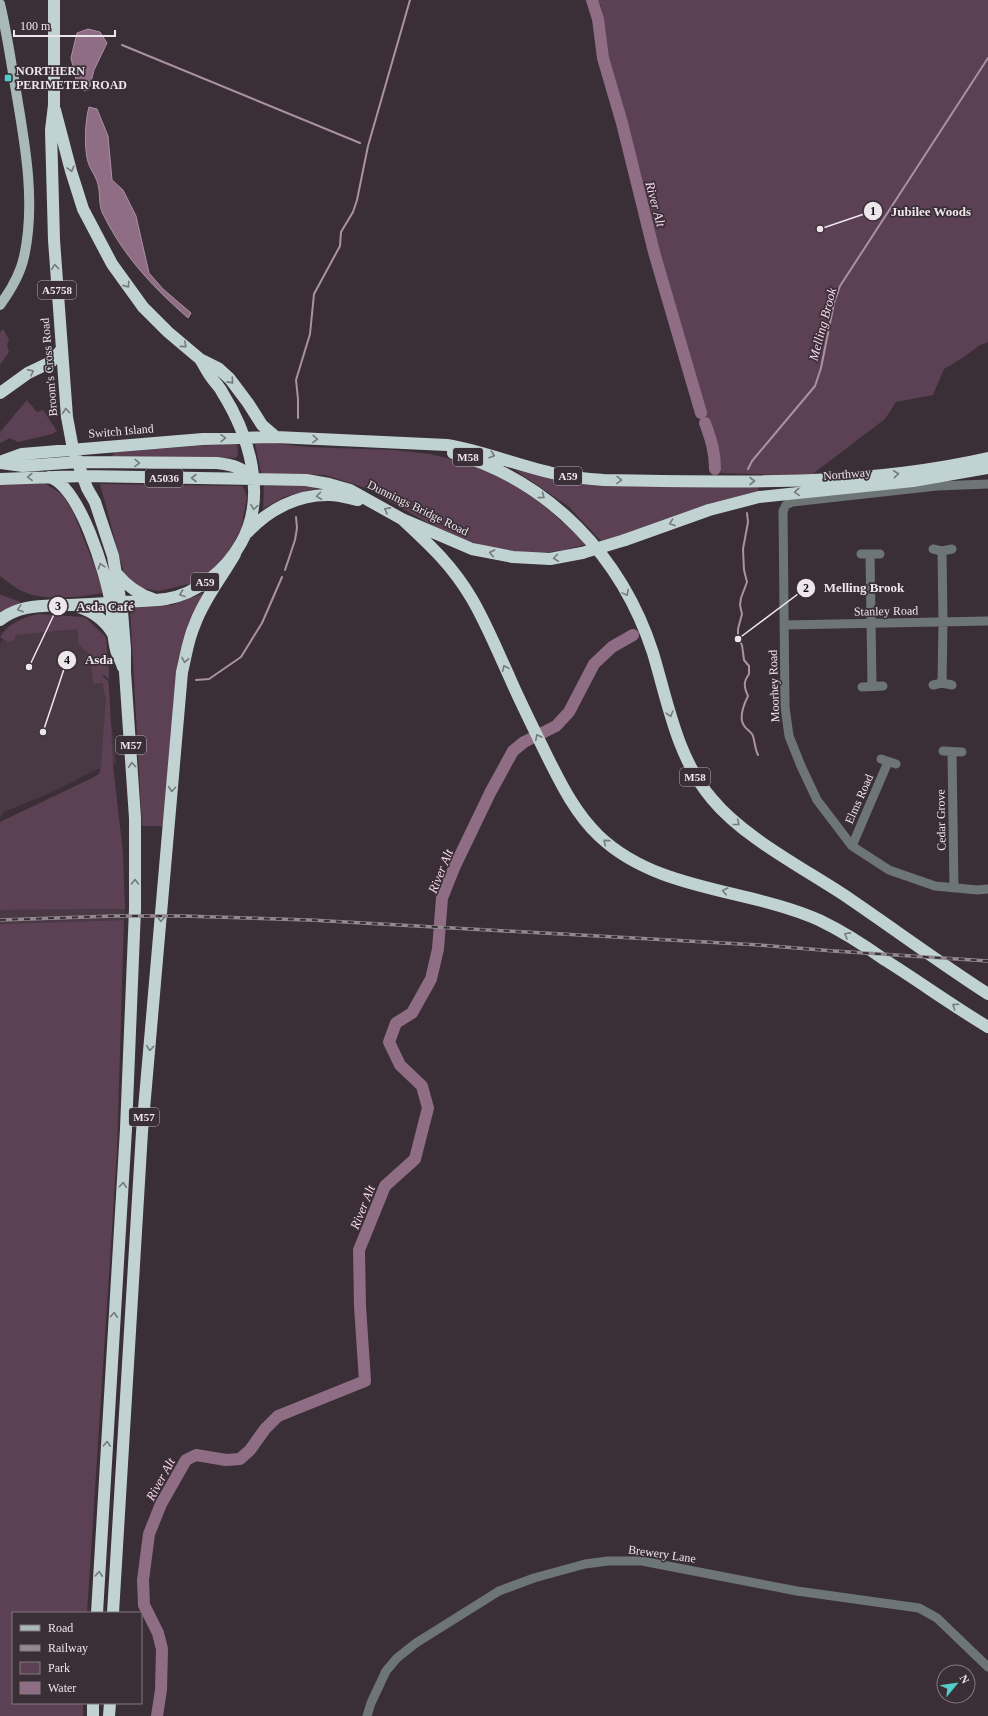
<svg xmlns="http://www.w3.org/2000/svg" width="988" height="1716" viewBox="0 0 988 1716" font-family="'Times New Roman',serif">
	<rect width="100%" height="100%" fill="#3a2f36"/>
	<path fill="#493945" d="M 84,627 L 95,652 L 107,687 L 116,763 L 93,771 L 59,789 L 4,812 L 0,818 L 0,644 L 10,628 Z
		M 125,909 L 124,920 L 0,924 L 0,910 Z"/>
	<path fill="#5c4054" d="M 598,0 L 988,0 L 988,342 L 980,345 L 964,357 L 944,369 L 933,395 L 896,402 L 885,419 L 810,476 L 721,473 L 719,450 L 702,405 L 686,341 L 659,254 L 645,204 L 617,89 L 607,56 L 605,29 L 601,6 Z
		M 3,329 L 9,339 L 7,345 L 9,352 L 0,365 L 0,332 Z
		M 27,400 L 37,412 L 43,410 L 57,431 L 52,434 L 18,442 L 10,438 L 0,443 L 0,432 Z
		M 237,443 L 238,454 L 236,458 L 111,457 L 115,452 Z
		M 273,443 L 307,447 L 393,450 L 430,454 L 474,465 L 518,485 L 550,511 L 587,544 L 564,550 L 534,554 L 489,547 L 449,535 L 366,488 L 325,475 L 261,473 L 255,444 Z
		M 515,470 L 574,483 L 758,487 L 758,493 L 601,541 L 568,506 Z
		M 44,483 L 62,494 L 73,512 L 95,567 L 103,593 C 75,597 44,603 18,589 C 11,585 6,580 0,576 L 0,485 Z
		M 100,484 L 243,486 L 247,497 L 241,529 L 227,554 L 211,571 L 189,584 L 159,591 L 141,588 L 124,574 Z
		M 297,484 L 318,488 L 284,497 L 263,509 L 264,485 Z
		M 204,593 L 184,636 L 177,675 L 163,826 L 142,826 L 130,608 L 172,605 Z
		M 0,594 L 1,595 L 21,602 L 7,610 L 0,617 Z
		M 38,614 L 83,617 L 87,619 L 106,637 L 109,675 L 108,679 L 104,675 L 102,676 L 108,681 L 109,686 L 113,765 L 123,853 L 125,909 L 0,910 L 0,822 L 92,778 L 99,774 L 101,766 L 106,697 L 104,693 L 103,683 L 93,684 L 90,654 L 79,645 L 77,629 L 15,635 L 15,640 L 8,642 L 0,637 C 8,623 23,618 38,614 Z
		M 124,920 L 117,1151 L 87,1613 L 13,1613 L 13,1703 L 83,1703 L 83,1716 L 0,1716 L 0,924 Z"/>
	<path fill="#8f6d85" stroke="#ab91a4" d="M 88,29 L 100,32 L 107,43 L 94,70 L 89,90 L 84,91 L 77,84 L 71,58 L 77,33 Z
		M 89,107 L 97,109 L 108,136 L 112,180 L 123,190 L 136,216 L 149,273 L 163,289 L 191,313 L 188,318 C 153,287 124,257 103,214 C 98,205 101,192 97,181 C 95,175 90,169 88,162 C 84,148 85,121 89,107 Z"/>
	<g fill="none" stroke-linecap="round" stroke-linejoin="round">
		<path stroke="#ab91a4" stroke-width="2" d="M 122,45 L 360,143
			M 298,418 L 298,399 L 296,380 L 310,334 L 314,294 L 340,246 L 341,232 L 353,212 L 357,200 L 368,146 L 410,0
			M 748,469 L 752,461 L 815,386 L 821,368 L 834,303 L 840,286 L 988,58
			M 747,513 L 748,522 L 743,549 L 744,570 L 747,582 L 741,598 L 740,605 L 742,614 L 738,629 L 738,639 L 742,645 L 744,660 L 749,666 L 749,674 C 743,682 744,687 748,696 C 744,704 738,719 745,727 C 748,731 751,731 753,736 C 755,743 755,749 758,755
			M 285,570 L 295,540 L 297,528 L 296,517
			M 196,680 L 209,679 L 241,657 L 262,623 L 282,577"/>
		<path stroke="#8f6d85" stroke-width="12" d="M 592,0 L 598,19 L 603,58 L 622,123 L 654,252 L 701,413
			M 705,423 C 711,439 715,452 715,469
			M 157,1716 L 161,1690 L 162,1649 L 158,1633 L 144,1605 L 143,1580 L 149,1534 L 161,1504 L 186,1460 L 196,1455 L 226,1460 L 240,1459 L 250,1450 L 265,1429 L 278,1416 L 365,1381 L 360,1306 L 359,1250 L 385,1186 L 415,1159 L 428,1108 L 422,1086 L 400,1065 L 389,1042 L 396,1023 L 412,1013 L 431,979 L 438,949 L 442,898 L 454,868 L 490,793 L 513,751 L 524,742 L 556,726 L 569,712 L 594,664 L 612,647 L 633,635"/>
		<path stroke="#6e7675" stroke-width="9" d="M 988,484 L 937,486 L 792,502 L 786,505 L 783,511 L 785,707 L 789,736 L 801,766 L 817,800 L 852,846 L 889,870 L 935,886 L 978,890 L 988,889
			M 933,549 L 942,551 L 952,549
			M 942,551 L 943,622 L 942,683
			M 861,554 L 880,554
			M 870,554 L 872,686
			M 784,625 L 988,621
			M 933,685 L 942,683 L 952,685
			M 862,687 L 883,686
			M 943,751 L 962,752
			M 952,752 L 954,888
			M 881,759 L 896,764
			M 852,846 L 888,762
			M 367,1716 L 371,1703 L 386,1671 L 397,1658 L 416,1643 L 499,1591 L 534,1578 L 585,1564 L 608,1561 L 642,1561 L 797,1591 L 919,1608 L 937,1618 L 988,1667"/>
		<path stroke="#a9b9b8" stroke-width="10" d="M 0,4 C 7,33 11,62 16,91 C 25,144 36,203 24,257 C 20,275 11,290 0,305"/>
		<path stroke="#c0d3d2" stroke-width="12" d="M 54,0 L 54,105 L 51,130 L 54,240 L 67,417 L 73,449 L 87,488 L 95,502 L 113,556 L 122,611 L 125,649 L 125,672 L 135,818 L 135,909 L 126,1129 L 97,1613
			M 55,110 L 71,171 L 83,209 L 112,264 L 143,307 L 168,332 L 200,359 L 218,368 L 230,379 L 248,403 L 262,425 L 276,437
			M 0,393 L 28,373 L 51,362 L 61,350
			M 453,453 C 550,481 622,557 653,653 C 668,703 677,758 712,799 C 744,838 805,869 847,897 C 894,929 940,963 988,994
			M 0,462 L 22,454 L 203,439 L 276,437 L 447,445 C 483,451 516,465 552,473 C 569,477 586,479 604,480 C 734,482 860,487 988,458
			M 0,463 L 23,466 L 78,462 L 217,463 C 233,465 242,467 253,479
			M 49,477 C 80,486 106,574 111,604 C 113,619 112,635 116,650 C 118,656 121,661 123,667
			M 0,479 L 83,476 L 306,480 L 329,484 L 350,490 L 402,519 L 472,549 L 513,557 L 550,559 L 582,553
			M 402,519 C 430,545 452,565 472,599 C 486,623 497,650 509,676 C 521,704 535,731 548,758 C 562,786 576,814 599,836 C 658,892 747,888 819,920 C 842,931 864,945 885,960 C 920,982 953,1006 988,1027
			M 248,532 C 268,510 297,495 327,495 C 337,494 348,498 358,500
			M 625,540 L 709,510 L 759,497 L 913,481 L 988,468
			M 117,574 C 127,586 138,594 153,599
			M 79,607 C 94,612 105,620 113,634
			M 0,620 C 19,605 40,606 63,605 C 83,605 103,603 123,602 C 137,601 152,601 166,599 C 197,594 226,570 241,543 C 268,496 249,435 222,392 C 219,386 214,382 211,377 C 207,372 204,365 200,359
			M 113,1613 L 142,1132 L 182,672 C 186,656 188,639 195,624 C 204,599 222,577 235,554
			M 93,1716 L 93,1703
			M 109,1716 L 110,1703"/>
		<defs>
			<path id="rail" d="M 0,920 L 113,916 L 183,916 L 310,920 L 759,945 L 834,951 L 988,961"/>
		</defs>
		<use href="#rail" stroke="#938a90" stroke-width="3.5"/>
		<use href="#rail" stroke="#3a2f36" stroke-width="2" stroke-dasharray="6" stroke-linecap="butt"/>
		<path stroke="#c0d3d2" stroke-width="12" d="M 582,553 L 625,540"/>
	</g>
	<defs><path id="oneway-chevron" d="M-2-3.5L2.5 0L-2 3.5" fill="none" stroke-width="1.6" stroke-linecap="round" stroke-linejoin="round"/></defs>
	<g stroke="#76797c">
		<use href="#oneway-chevron" transform="translate(71 169) rotate(75)"/>
		<use href="#oneway-chevron" transform="translate(55 267) rotate(-94)"/>
		<use href="#oneway-chevron" transform="translate(127 285) rotate(55)"/>
		<use href="#oneway-chevron" transform="translate(184 345) rotate(41)"/>
		<use href="#oneway-chevron" transform="translate(31 372) rotate(-28)"/>
		<use href="#oneway-chevron" transform="translate(231 381) rotate(48)"/>
		<use href="#oneway-chevron" transform="translate(66 411) rotate(-95)"/>
		<use href="#oneway-chevron" transform="translate(223 438) rotate(-2)"/>
		<use href="#oneway-chevron" transform="translate(315 439) rotate(2)"/>
		<use href="#oneway-chevron" transform="translate(492 455) rotate(18)"/>
		<use href="#oneway-chevron" transform="translate(137 463) rotate(1)"/>
		<use href="#oneway-chevron" transform="translate(896 474) rotate(-6)"/>
		<use href="#oneway-chevron" transform="translate(30 477) rotate(178)"/>
		<use href="#oneway-chevron" transform="translate(194 478) rotate(-180)"/>
		<use href="#oneway-chevron" transform="translate(619 480) rotate(1)"/>
		<use href="#oneway-chevron" transform="translate(752 481)"/>
		<use href="#oneway-chevron" transform="translate(797 492) rotate(176)"/>
		<use href="#oneway-chevron" transform="translate(319 496) rotate(173)"/>
		<use href="#oneway-chevron" transform="translate(542 496) rotate(36)"/>
		<use href="#oneway-chevron" transform="translate(254 507) rotate(99)"/>
		<use href="#oneway-chevron" transform="translate(387 510) rotate(-152)"/>
		<use href="#oneway-chevron" transform="translate(672 523) rotate(160)"/>
		<use href="#oneway-chevron" transform="translate(492 553) rotate(-169)"/>
		<use href="#oneway-chevron" transform="translate(556 558) rotate(173)"/>
		<use href="#oneway-chevron" transform="translate(101 566) rotate(-108)"/>
		<use href="#oneway-chevron" transform="translate(626 593) rotate(62)"/>
		<use href="#oneway-chevron" transform="translate(182 594) rotate(160)"/>
		<use href="#oneway-chevron" transform="translate(20 609) rotate(161)"/>
		<use href="#oneway-chevron" transform="translate(185 660) rotate(101)"/>
		<use href="#oneway-chevron" transform="translate(505 668) rotate(-114)"/>
		<use href="#oneway-chevron" transform="translate(670 714) rotate(74)"/>
		<use href="#oneway-chevron" transform="translate(538 737) rotate(-116)"/>
		<use href="#oneway-chevron" transform="translate(132 765) rotate(-94)"/>
		<use href="#oneway-chevron" transform="translate(172 789) rotate(95)"/>
		<use href="#oneway-chevron" transform="translate(737 823) rotate(39)"/>
		<use href="#oneway-chevron" transform="translate(606 842) rotate(-139)"/>
		<use href="#oneway-chevron" transform="translate(135 882) rotate(-90)"/>
		<use href="#oneway-chevron" transform="translate(725 891) rotate(-167)"/>
		<use href="#oneway-chevron" transform="translate(161 919) rotate(95)"/>
		<use href="#oneway-chevron" transform="translate(847 935) rotate(-151)"/>
		<use href="#oneway-chevron" transform="translate(955 1006) rotate(-146)"/>
		<use href="#oneway-chevron" transform="translate(150 1048) rotate(95)"/>
		<use href="#oneway-chevron" transform="translate(123 1185) rotate(-86)"/>
		<use href="#oneway-chevron" transform="translate(114 1315) rotate(-86)"/>
		<use href="#oneway-chevron" transform="translate(107 1444) rotate(-87)"/>
		<use href="#oneway-chevron" transform="translate(99 1574) rotate(-87)"/>
	</g>
	<rect fill="#54cdc8" stroke="#3a2f36" stroke-width="1.5" x="4" y="74" width="8" height="8" rx="2"/>
	<g text-anchor="middle" stroke-width="3.5" stroke-linejoin="round" paint-order="stroke">
		<g fill="#3a2f36" stroke="#b7afb5" stroke-width="1">
			<rect x="38" y="281" width="38" height="18" rx="3"/>
			<rect x="453" y="448" width="30" height="18" rx="3"/>
			<rect x="554" y="467" width="28" height="18" rx="3"/>
			<rect x="145" y="469" width="38" height="18" rx="3"/>
			<rect x="191" y="573" width="28" height="18" rx="3"/>
			<rect x="116" y="736" width="30" height="18" rx="3"/>
			<rect x="680" y="768" width="30" height="18" rx="3"/>
			<rect x="129" y="1108" width="30" height="18" rx="3"/>
		</g>
		<g font-size="11" font-weight="bold" fill="#ede6eb">
			<text x="57" y="294">A5758</text>
			<text x="468" y="461">M58</text>
			<text x="568" y="480">A59</text>
			<text x="164" y="482">A5036</text>
			<text x="205" y="586">A59</text>
			<text x="131" y="749">M57</text>
			<text x="695" y="781">M58</text>
			<text x="144" y="1121">M57</text>
		</g>
		<g font-size="12" font-weight="bold" fill="#ede6eb" stroke="#3a2f36" text-anchor="start">
			<text x="16" y="75">NORTHERN<tspan x="16" dy="14">PERIMETER ROAD</tspan></text>
		</g>
		<g font-size="12" fill="#ede6eb" stroke="#3a2f36">
			<text transform="translate(49 367) rotate(-95)" y="4">Broom's Cross Road</text>
			<text transform="translate(121 431) rotate(-5)" y="4">Switch Island</text>
			<text transform="translate(847 474) rotate(-5)" y="4">Northway</text>
			<text transform="translate(418 508) rotate(26)" y="4">Dunnings Bridge Road</text>
			<text transform="translate(886 611) rotate(-1)" y="4">Stanley Road</text>
			<text transform="translate(774 686) rotate(-92)" y="4">Moorhey Road</text>
			<text transform="translate(859 799) rotate(-66)" y="4">Elms Road</text>
			<text transform="translate(941 820) rotate(-91)" y="4">Cedar Grove</text>
			<text transform="translate(662 1554) rotate(8)" y="4">Brewery Lane</text>
		</g>
		<g font-size="13" font-style="italic" fill="#fcd8f1" stroke="#3a2f36">
			<text transform="translate(656 204) rotate(75)" y="5">River Alt</text>
			<text transform="translate(822 324) rotate(-75)" y="5">Melling Brook</text>
			<text transform="translate(440 871) rotate(-68)" y="5">River Alt</text>
			<text transform="translate(362 1207) rotate(-68)" y="5">River Alt</text>
			<text transform="translate(160 1479) rotate(-61)" y="5">River Alt</text>
		</g>
	</g>
	<path fill="none" stroke="#ede6eb" stroke-width="1.5" d="M820 229L873 211M738 639L806 588M29 667L58 606M43 732L67 660"/>
	<g fill="#ede6eb" stroke="#3a2f36" stroke-width="1.5">
		<circle cx="820" cy="229" r="4"/>
		<circle cx="738" cy="639" r="4"/>
		<circle cx="29" cy="667" r="4"/>
		<circle cx="43" cy="732" r="4"/>
		<circle cx="873" cy="211" r="10"/>
		<circle cx="806" cy="588" r="10"/>
		<circle cx="58" cy="606" r="10"/>
		<circle cx="67" cy="660" r="10"/>
	</g>
	<g font-size="12" text-anchor="middle" font-weight="bold" fill="#111">
		<text x="873" y="215">1</text>
		<text x="806" y="592">2</text>
		<text x="58" y="610">3</text>
		<text x="67" y="664">4</text>
	</g>
	<g font-size="13" text-anchor="middle" font-weight="bold" fill="#ede6eb" stroke="#3a2f36" stroke-width="3.5" stroke-linejoin="round" paint-order="stroke">
		<text x="931" y="216">Jubilee Woods</text>
		<text x="864" y="592">Melling Brook</text>
		<text x="105" y="611">Asda Café</text>
		<text x="99" y="664">Asda</text>
	</g>
	<rect x="12" y="1612" width="130" height="92" fill="#3a2f36" stroke="#82787e"/>
	<rect x="20" y="1625" width="20" height="6" fill="#a9b9b8" stroke="#82787e"/>
	<text x="48" y="1632" font-size="12" fill="#ede6eb">Road</text>
	<rect x="20" y="1645" width="20" height="6" fill="#938a90" stroke="#82787e"/>
	<text x="48" y="1652" font-size="12" fill="#ede6eb">Railway</text>
	<rect x="20" y="1662" width="20" height="12" fill="#5c4054" stroke="#82787e"/>
	<text x="48" y="1672" font-size="12" fill="#ede6eb">Park</text>
	<rect x="20" y="1682" width="20" height="12" fill="#8f6d85" stroke="#82787e"/>
	<text x="48" y="1692" font-size="12" fill="#ede6eb">Water</text>
	<g transform="translate(956 1684) rotate(61)"><circle r="19" fill="#3a2f36" stroke="#82787e"/>
	<path d="M0-3L7 15L0 10L-7 15Z" fill="#54cdc8"/>
	<text y="-6" font-size="11" font-weight="bold" text-anchor="middle" fill="#ede6eb">N</text>
	</g>
	<path d="M14 30v6h101v-6" fill="none" stroke="#ede6eb" stroke-width="2"/>
	<text x="20" y="30" font-size="12" fill="#ede6eb" stroke="#3a2f36" stroke-width="3" paint-order="stroke">100 m</text>
</svg>
